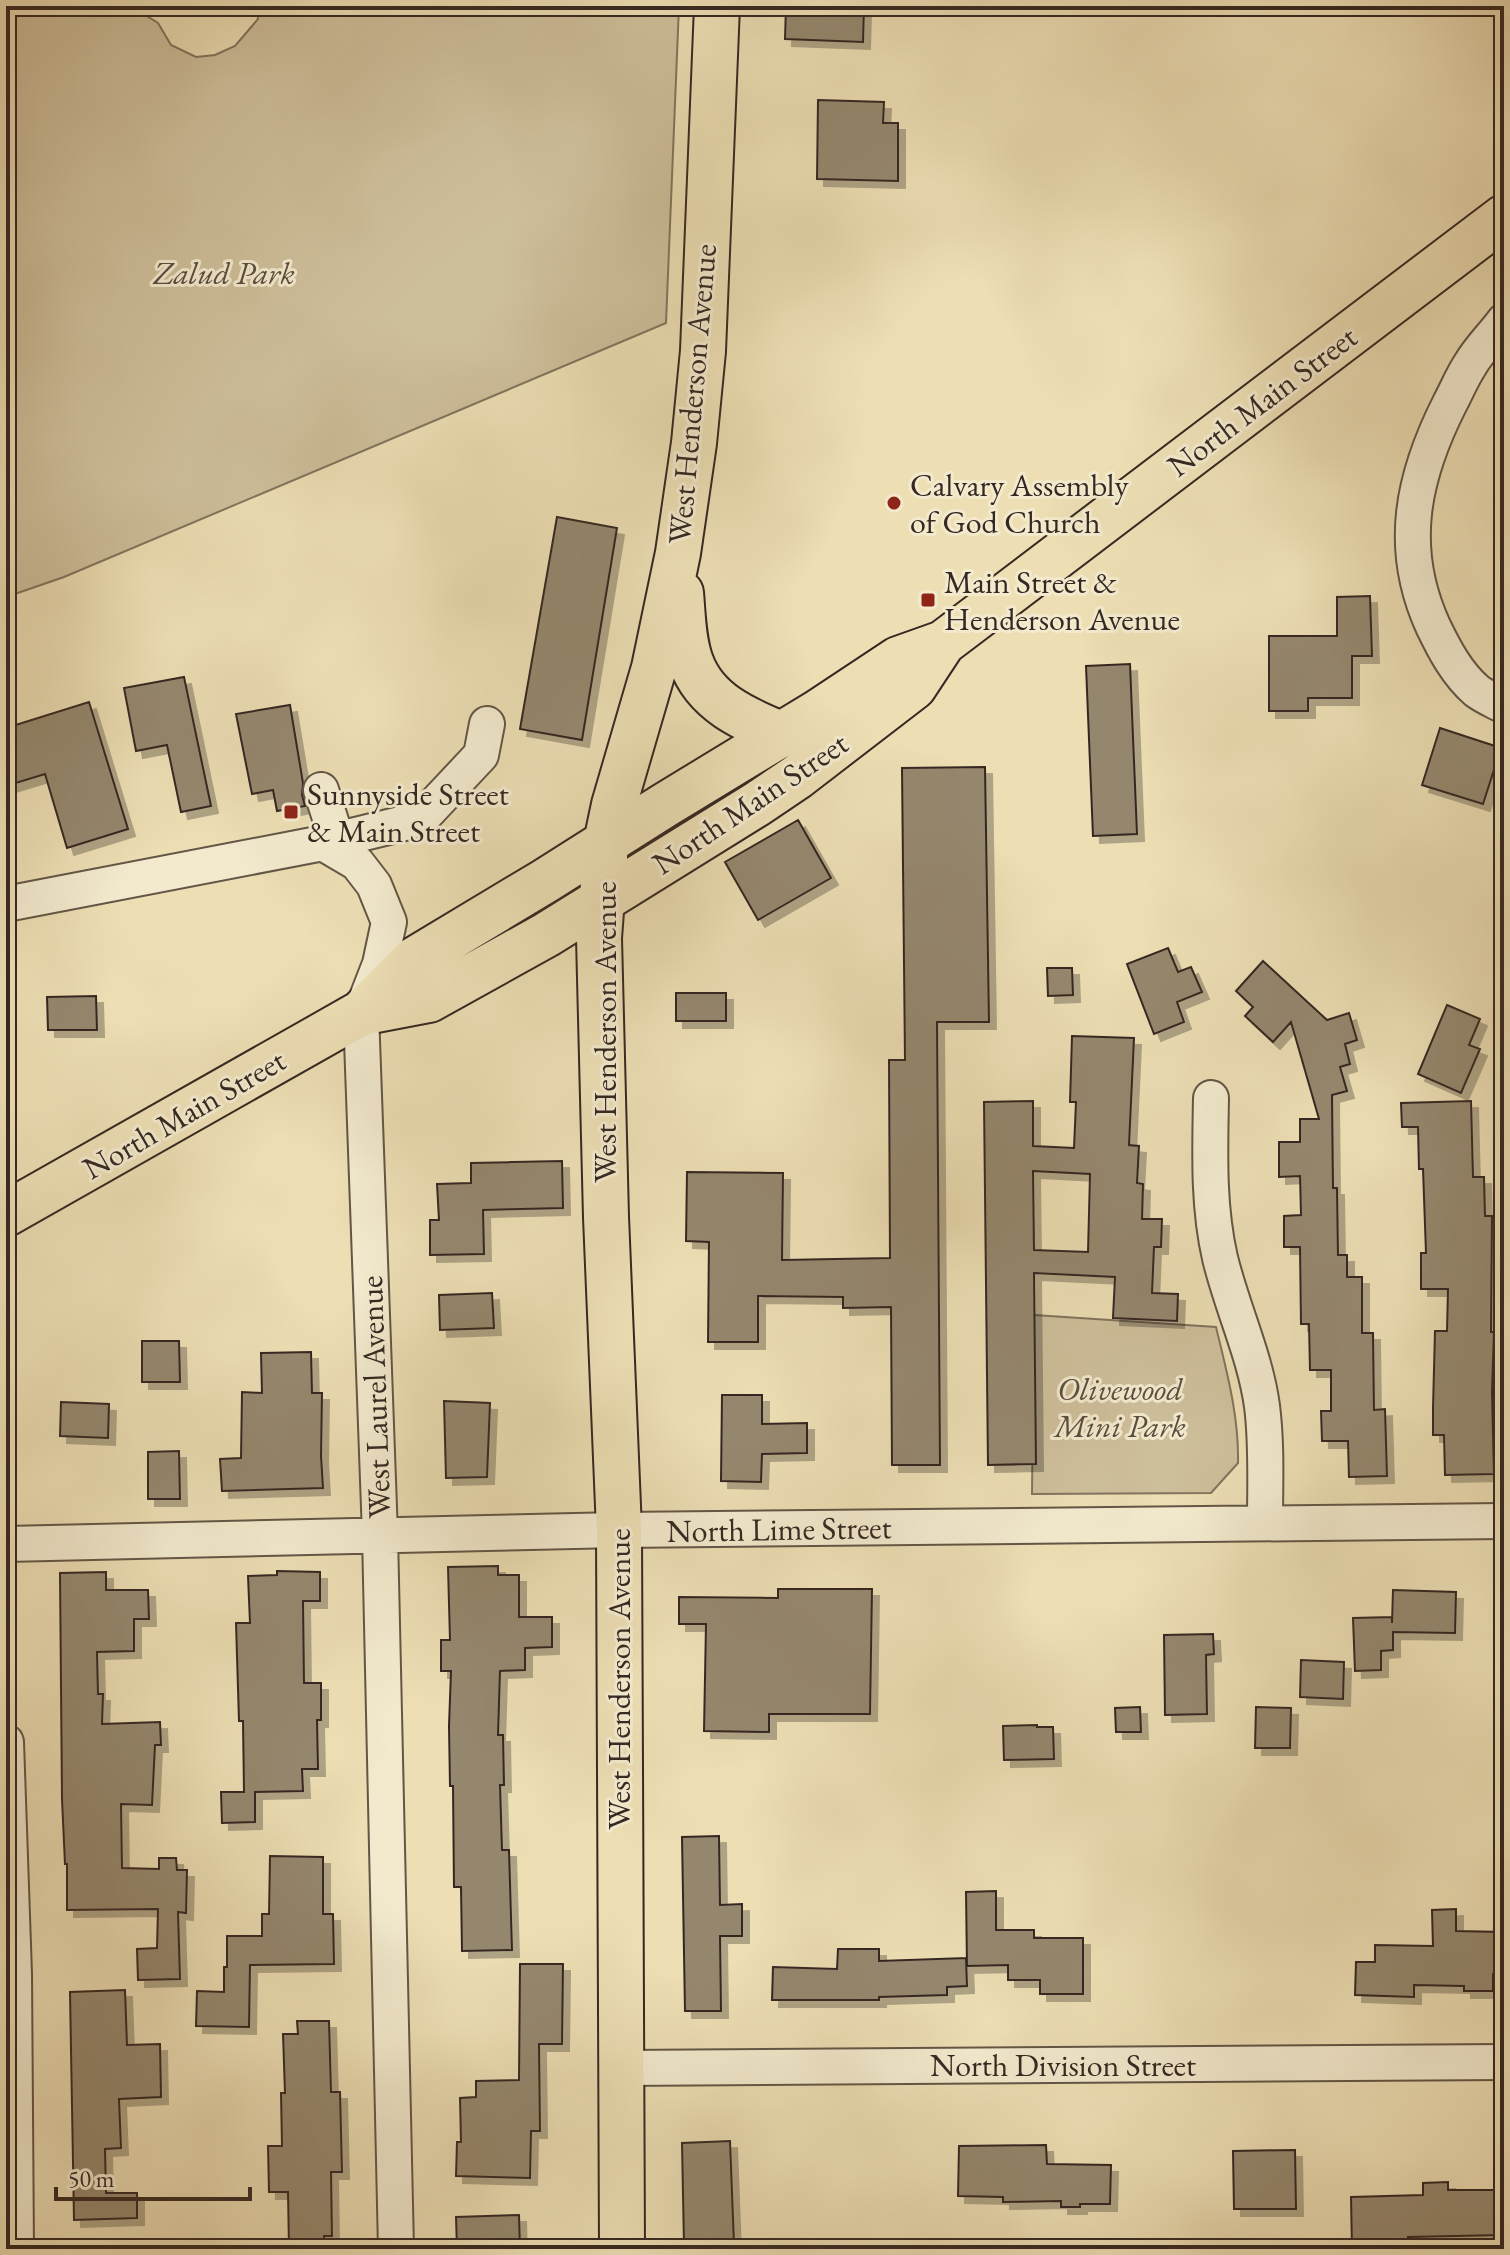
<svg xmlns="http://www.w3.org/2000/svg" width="1510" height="2255" viewBox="0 0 1510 2255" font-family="'EB Garamond',serif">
	<defs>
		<filter id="shadow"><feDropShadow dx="7" dy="7" stdDeviation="0" flood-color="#0004"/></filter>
	</defs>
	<rect width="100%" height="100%" fill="#eddeb4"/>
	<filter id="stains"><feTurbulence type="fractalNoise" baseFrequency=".0025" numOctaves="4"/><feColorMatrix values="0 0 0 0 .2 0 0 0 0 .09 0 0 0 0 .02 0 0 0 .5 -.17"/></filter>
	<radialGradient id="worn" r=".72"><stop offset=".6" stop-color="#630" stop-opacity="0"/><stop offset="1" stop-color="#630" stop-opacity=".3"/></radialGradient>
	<path fill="#cebf9b" stroke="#82745e" stroke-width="2" d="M 257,6 L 679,6 L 666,323 L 64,577 L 6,597 L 6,9 L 137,10 L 158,23 L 171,45 L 196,57 L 215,55 L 235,46 L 258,19 Z
		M 1034,1315 L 1216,1327 C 1227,1373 1239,1416 1238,1463 L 1211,1493 L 1032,1494 Z"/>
	<path fill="#95876e" stroke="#352822" stroke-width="2" fill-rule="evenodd" filter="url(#shadow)" d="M 786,6 L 864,6 L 863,42 L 785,39 Z
		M 818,100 L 884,102 L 883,123 L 898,123 L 898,181 L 817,179 Z
		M 557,517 L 617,528 L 582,740 L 520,729 Z
		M 1370,596 L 1372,656 L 1352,656 L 1352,698 L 1308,698 L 1308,711 L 1269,711 L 1269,636 L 1337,636 L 1337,597 Z
		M 1130,664 L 1137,834 L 1093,836 L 1086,666 Z
		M 184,677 L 211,806 L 181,812 L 167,745 L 136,751 L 124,688 Z
		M 89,702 L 128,829 L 67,848 L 45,774 L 6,786 L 6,728 Z
		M 290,705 L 303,783 L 302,795 L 305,806 L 277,811 L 273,790 L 252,794 L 236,714 Z
		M 1440,728 L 1501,748 L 1483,804 L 1422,785 Z
		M 985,767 L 989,1022 L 937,1022 L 940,1465 L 892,1465 L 891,1307 L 843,1308 L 843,1297 L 758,1296 L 758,1342 L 708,1342 L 709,1242 L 686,1241 L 687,1172 L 783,1173 L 782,1260 L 890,1258 L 889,1060 L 905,1060 L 902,768 Z
		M 798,820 L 831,878 L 758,920 L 725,862 Z
		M 1168,948 L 1178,972 L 1191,967 L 1202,992 L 1177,1002 L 1184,1022 L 1154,1034 L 1127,964 Z
		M 1263,961 L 1327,1020 L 1349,1013 L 1357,1040 L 1345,1044 L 1350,1064 L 1340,1067 L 1347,1091 L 1332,1095 L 1333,1188 L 1337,1188 L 1338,1255 L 1347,1255 L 1347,1277 L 1362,1277 L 1362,1333 L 1373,1333 L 1374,1410 L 1385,1409 L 1387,1476 L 1349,1477 L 1348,1441 L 1322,1441 L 1321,1411 L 1331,1411 L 1331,1370 L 1310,1370 L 1309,1324 L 1301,1324 L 1300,1247 L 1284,1247 L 1284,1216 L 1301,1215 L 1300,1176 L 1279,1177 L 1279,1142 L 1300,1142 L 1300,1119 L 1319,1119 L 1291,1022 L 1273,1042 L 1245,1016 L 1253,1007 L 1236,991 Z
		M 1047,968 L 1072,968 L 1073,995 L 1048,996 Z
		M 676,993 L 726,993 L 726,1021 L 676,1021 Z
		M 96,996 L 97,1030 L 48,1030 L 47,997 Z
		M 1447,1005 L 1480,1019 L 1469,1045 L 1480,1049 L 1461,1093 L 1418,1074 Z
		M 1072,1036 L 1134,1038 L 1129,1145 L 1139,1146 L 1137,1183 L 1143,1184 L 1142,1219 L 1162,1219 L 1161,1247 L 1154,1247 L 1152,1293 L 1178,1294 L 1177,1321 L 1113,1318 L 1115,1277 L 1034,1273 L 1036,1464 L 988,1465 L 984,1102 L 1033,1101 L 1033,1146 L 1074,1148 L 1076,1102 L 1070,1102 ZM 1033,1171 L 1090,1174 L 1088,1252 L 1034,1250 Z
		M 1471,1101 L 1473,1177 L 1484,1177 L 1485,1216 L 1492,1216 L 1491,1332 L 1494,1332 L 1492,1392 L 1494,1474 L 1445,1475 L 1444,1435 L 1433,1435 L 1433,1408 L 1435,1331 L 1447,1331 L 1448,1289 L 1421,1289 L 1421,1253 L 1426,1253 L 1423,1169 L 1419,1169 L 1418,1127 L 1402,1127 L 1401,1103 Z
		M 562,1161 L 563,1208 L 483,1210 L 484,1254 L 430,1255 L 430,1220 L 439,1220 L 437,1184 L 471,1183 L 471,1163 Z
		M 492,1293 L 494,1328 L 440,1330 L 439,1295 Z
		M 142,1341 L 179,1341 L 180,1382 L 142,1382 Z
		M 311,1352 L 312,1393 L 322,1393 L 321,1456 L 323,1488 L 222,1491 L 220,1459 L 241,1458 L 242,1392 L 262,1393 L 261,1353 Z
		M 722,1395 L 762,1395 L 762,1424 L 807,1423 L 807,1453 L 762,1454 L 761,1482 L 721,1481 Z
		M 444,1401 L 490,1403 L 487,1477 L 446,1478 Z
		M 61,1402 L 109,1404 L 108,1438 L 60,1436 Z
		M 179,1451 L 180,1499 L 148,1499 L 148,1452 Z
		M 498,1566 L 498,1575 L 519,1575 L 519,1617 L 552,1617 L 552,1647 L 525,1648 L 525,1670 L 500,1671 L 498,1735 L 503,1735 L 504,1785 L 500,1785 L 502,1850 L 509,1850 L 512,1950 L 462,1951 L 461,1887 L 454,1887 L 453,1786 L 450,1786 L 449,1726 L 451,1671 L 441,1671 L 441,1640 L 450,1640 L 448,1567 Z
		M 277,1571 L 320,1572 L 320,1601 L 303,1601 L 304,1683 L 321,1683 L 321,1720 L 317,1720 L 318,1769 L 302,1769 L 303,1791 L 255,1792 L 255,1822 L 222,1823 L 221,1792 L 244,1792 L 243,1721 L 239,1721 L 236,1623 L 250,1623 L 248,1576 L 277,1575 Z
		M 106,1572 L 106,1590 L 148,1590 L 149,1619 L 134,1619 L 134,1651 L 97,1652 L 98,1694 L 103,1694 L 102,1724 L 160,1722 L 161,1745 L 155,1745 L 152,1805 L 121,1804 L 122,1868 L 159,1869 L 159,1858 L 176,1858 L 177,1870 L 187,1870 L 186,1913 L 178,1912 L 180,1979 L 138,1980 L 137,1949 L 157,1948 L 158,1909 L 67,1910 L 67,1864 L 65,1864 L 62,1799 L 60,1573 Z
		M 778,1589 L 872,1589 L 870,1714 L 769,1714 L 769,1732 L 704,1731 L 706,1624 L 679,1624 L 679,1597 L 778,1598 Z
		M 1393,1590 L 1456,1592 L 1455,1633 L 1393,1632 L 1393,1650 L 1381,1651 L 1381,1670 L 1355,1671 L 1353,1618 L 1392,1617 L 1392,1623 Z
		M 1213,1634 L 1214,1654 L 1206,1655 L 1207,1714 L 1165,1715 L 1164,1635 Z
		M 1301,1660 L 1344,1662 L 1343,1699 L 1300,1697 Z
		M 1140,1707 L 1141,1732 L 1116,1732 L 1115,1708 Z
		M 1256,1707 L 1291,1708 L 1290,1748 L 1255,1748 Z
		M 1037,1725 L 1037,1727 L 1053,1727 L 1054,1759 L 1004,1760 L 1003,1726 Z
		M 719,1836 L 720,1905 L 742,1904 L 742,1936 L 720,1936 L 721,2011 L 685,2011 L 682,1837 Z
		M 270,1856 L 323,1857 L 323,1914 L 333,1914 L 334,1964 L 250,1965 L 249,2027 L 196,2026 L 197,1991 L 224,1992 L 224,1967 L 227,1967 L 227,1936 L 262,1936 L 262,1914 L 269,1914 Z
		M 996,1891 L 996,1930 L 1034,1930 L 1034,1938 L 1083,1938 L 1083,1994 L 1040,1994 L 1040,1980 L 1008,1980 L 1008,1965 L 967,1966 L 966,1892 Z
		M 1456,1909 L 1456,1931 L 1504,1932 L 1504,1974 L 1493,1974 L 1493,1991 L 1464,1991 L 1464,1986 L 1414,1985 L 1414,1997 L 1355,1995 L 1356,1962 L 1375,1962 L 1375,1945 L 1433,1946 L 1432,1910 Z
		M 838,1949 L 879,1949 L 879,1961 L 966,1958 L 967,1986 L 947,1987 L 947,1995 L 879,1997 L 879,2000 L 772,2000 L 773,1967 L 837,1969 Z
		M 520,1964 L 563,1964 L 562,2044 L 539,2044 L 540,2131 L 531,2131 L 530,2178 L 456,2176 L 457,2142 L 461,2142 L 460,2098 L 476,2097 L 476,2081 L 519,2080 Z
		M 125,1990 L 127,2045 L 160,2044 L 161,2097 L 119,2099 L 121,2148 L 105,2149 L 106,2193 L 137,2193 L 137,2218 L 74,2220 L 70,1992 Z
		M 297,2021 L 329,2021 L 331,2092 L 340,2092 L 342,2172 L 331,2172 L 332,2236 L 324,2236 L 324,2249 L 289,2249 L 288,2192 L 269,2192 L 268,2146 L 282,2146 L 281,2093 L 285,2093 L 283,2034 L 298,2034 Z
		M 730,2141 L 734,2244 L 684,2245 L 682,2143 Z
		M 1046,2145 L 1047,2164 L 1111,2165 L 1110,2204 L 1080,2204 L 1080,2207 L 1061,2207 L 1061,2201 L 1003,2202 L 1003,2197 L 958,2196 L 959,2146 Z
		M 1295,2150 L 1296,2209 L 1234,2209 L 1233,2151 Z
		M 1448,2182 L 1448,2190 L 1504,2190 L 1504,2235 L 1408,2237 L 1408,2249 L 1352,2249 L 1351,2197 L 1423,2195 L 1423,2183 Z
		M 519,2215 L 520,2249 L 457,2249 L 456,2217 Z"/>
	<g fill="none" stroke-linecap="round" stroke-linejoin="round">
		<defs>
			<path id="minor" d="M 1504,321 C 1493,336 1479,349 1470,365 C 1462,377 1457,390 1450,403 C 1413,476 1397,547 1433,626 C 1444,649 1457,674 1477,691 C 1485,697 1495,701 1504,706
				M 321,790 L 337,840
				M 323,843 L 357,863 L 374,885 L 389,922 L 380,964 L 361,1013 L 380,1535 L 396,2249
				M 6,904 L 323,843 L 421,819 L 481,755 L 487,724
				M 1211,1098 C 1210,1152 1208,1206 1220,1258 C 1232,1308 1255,1355 1262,1406 C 1267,1445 1265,1484 1265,1523
				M 6,1544 L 619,1530 L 1504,1521
				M 6,1742 L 14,1974 L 16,2249
				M 622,2068 L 1504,2062"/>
			<path id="major" d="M 681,593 C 683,615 683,640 691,662 C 705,702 744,719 781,734
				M 361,1013 L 429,1000 L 546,935 L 757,804 L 797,777 L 914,687 L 943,643
				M 6,1214 L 361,1013 L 415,959 L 545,881 L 665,805 L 818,712 L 898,659 L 943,643 L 1504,217
				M 622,2249 L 619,1530 L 606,1217 L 599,938 L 606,843 L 614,805 L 654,668 L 678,553 L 694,443 L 703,351 L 717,6"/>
		</defs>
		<use href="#minor" stroke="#635646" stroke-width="38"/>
		<use href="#major" stroke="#352822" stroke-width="48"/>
		<use href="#minor" stroke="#f3eace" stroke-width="34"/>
		<use href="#major" stroke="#eddeb4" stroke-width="44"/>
	</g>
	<g fill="#8f2418" stroke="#f3eace" stroke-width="3">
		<circle cx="894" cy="503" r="8"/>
		<rect x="920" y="592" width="16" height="16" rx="4"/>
		<rect x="283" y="804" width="16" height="16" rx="4"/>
	</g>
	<g text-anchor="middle" stroke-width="6" stroke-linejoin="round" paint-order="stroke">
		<g font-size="32" font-style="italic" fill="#5b4e40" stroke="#f3eace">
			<text x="224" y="284">Zalud Park</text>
			<text x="1120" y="1400">Olivewood<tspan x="1120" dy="37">Mini Park</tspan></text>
		</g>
		<g font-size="32" fill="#352822" stroke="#f3eace">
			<text transform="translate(692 394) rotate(-85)" y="11">West Henderson Avenue</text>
			<text transform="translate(1262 401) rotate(-37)" y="11">North Main Street</text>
			<text transform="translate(750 803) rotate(-34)" y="11">North Main Street</text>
			<text transform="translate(605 1032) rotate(-90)" y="11">West Henderson Avenue</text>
			<text transform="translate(184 1114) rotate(-30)" y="11">North Main Street</text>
			<text transform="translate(375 1397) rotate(-92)" y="11">West Laurel Avenue</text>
			<text transform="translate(779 1529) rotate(-1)" y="11">North Lime Street</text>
			<text transform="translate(619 1679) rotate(-90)" y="11">West Henderson Avenue</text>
			<text x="1063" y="2076">North Division Street</text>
		</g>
		<g font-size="32" fill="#352822" stroke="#f3eace" text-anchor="start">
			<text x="910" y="496">Calvary Assembly<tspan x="910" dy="37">of God Church</tspan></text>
			<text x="944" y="593">Main Street &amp;<tspan x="944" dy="37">Henderson Avenue</tspan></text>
			<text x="307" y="805">Sunnyside Street<tspan x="307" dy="37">&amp; Main Street</tspan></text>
		</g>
	</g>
	<rect width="1510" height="2255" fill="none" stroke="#eddeb4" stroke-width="32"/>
	<rect x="8" y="8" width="1494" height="2239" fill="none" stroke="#352822" stroke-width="4"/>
	<rect x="16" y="16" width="1478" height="2223" fill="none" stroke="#352822" stroke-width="2"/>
	<path d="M56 2187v12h194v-12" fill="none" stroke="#352822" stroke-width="4"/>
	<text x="68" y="2187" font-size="24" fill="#352822" stroke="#f3eace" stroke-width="6" paint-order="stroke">50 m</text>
	<rect width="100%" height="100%" filter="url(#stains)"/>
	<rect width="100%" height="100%" fill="url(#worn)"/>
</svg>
